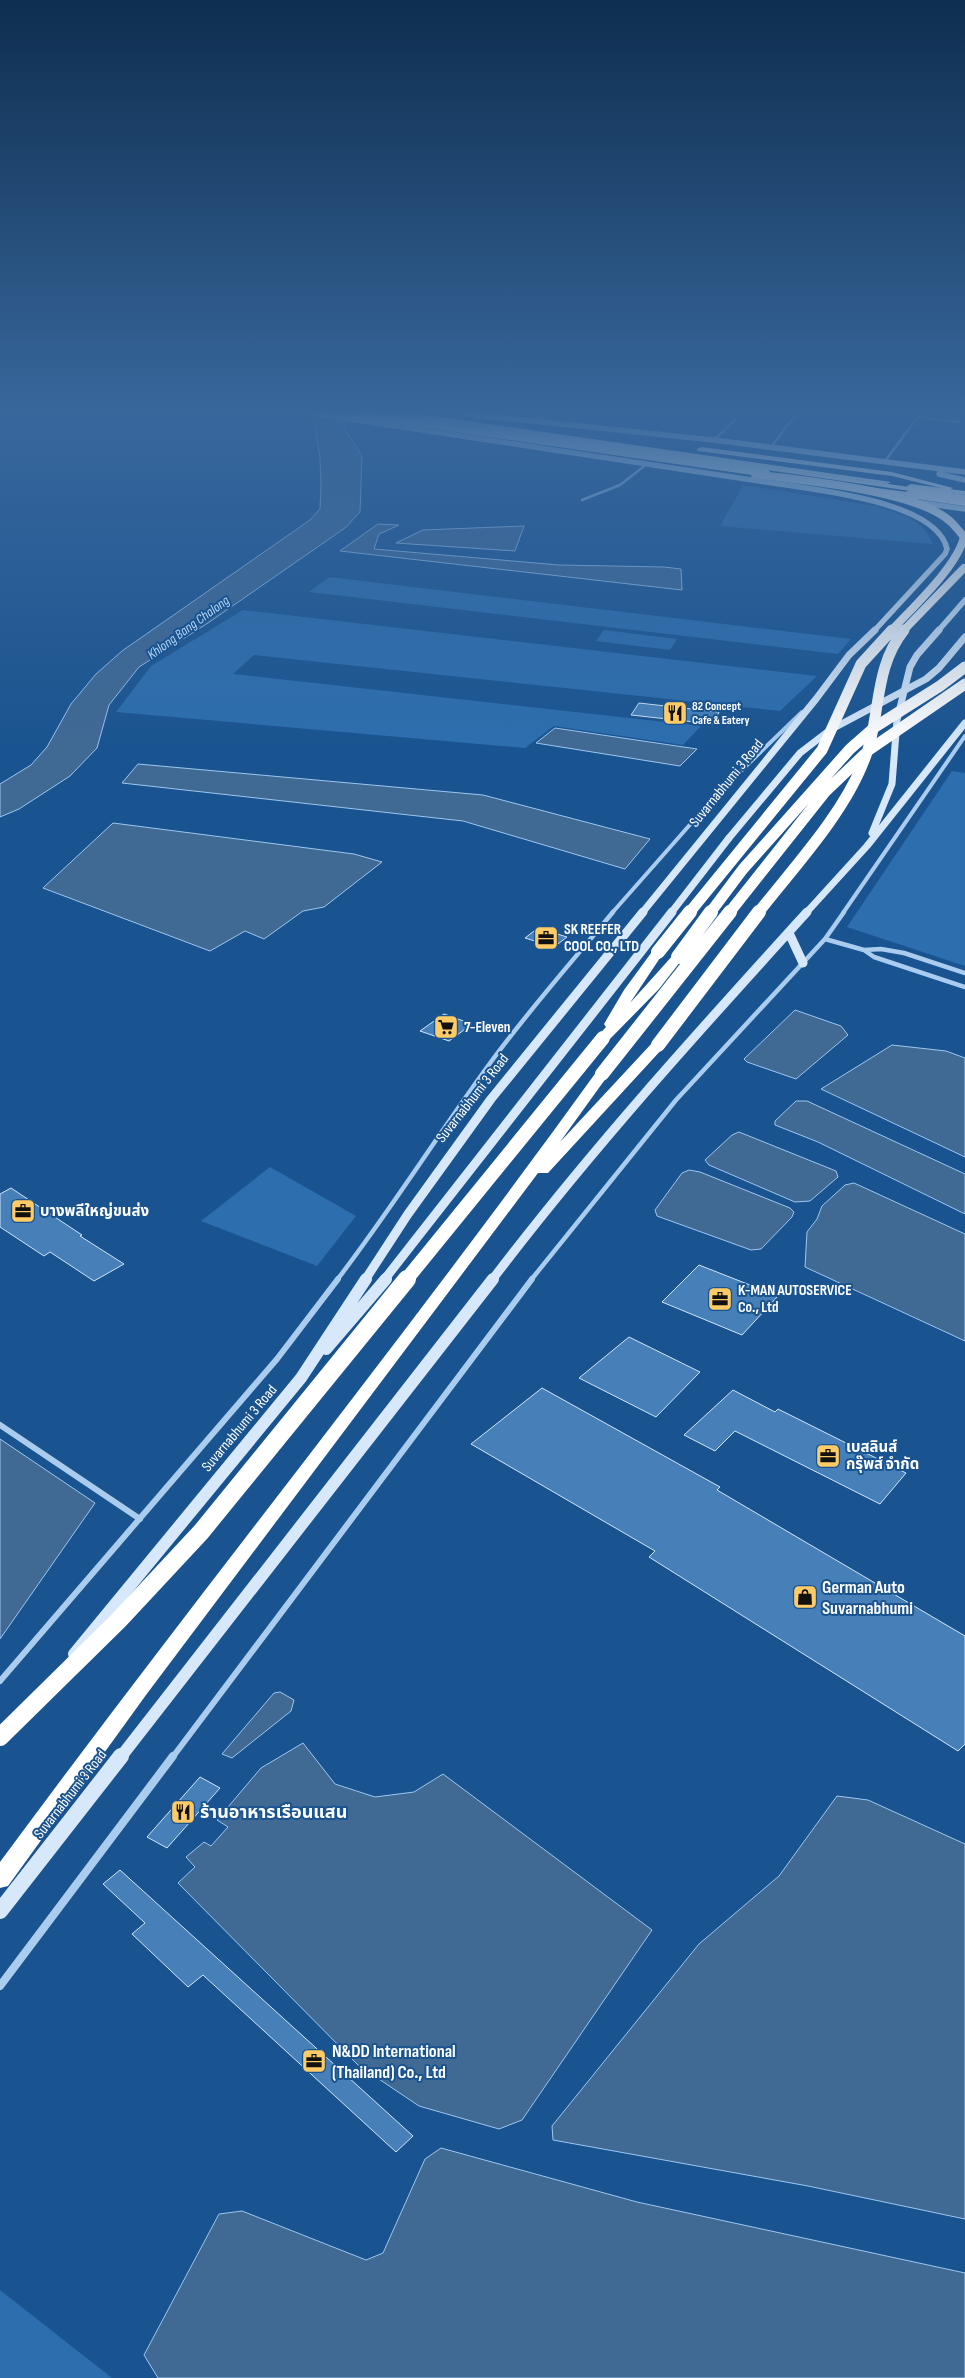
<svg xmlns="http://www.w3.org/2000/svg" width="965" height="2378" viewBox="0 0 965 2378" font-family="'Sofia Sans Condensed','Noto Sans Thai',sans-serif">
	<rect width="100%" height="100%" fill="#1a5490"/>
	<path fill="#2d6eae" d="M 743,485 L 876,506 L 906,516 L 917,522 L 926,531 L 933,544 L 720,526 Z
		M 329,577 L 851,639 L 838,654 L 309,592 Z
		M 243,610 L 817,676 L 780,711 L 254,655 L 233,674 L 701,726 L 683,745 L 554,726 L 525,748 L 116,712 L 151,666 Z
		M 604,630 L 677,639 L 670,650 L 596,641 Z
		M 952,771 L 965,773 L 965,966 L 847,927 Z
		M 270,1167 L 356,1216 L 317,1266 L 201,1221 Z
		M 0,2290 L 112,2378 L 0,2378 Z"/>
	<path fill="#406994" stroke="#9cc7f1" d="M 313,414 L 344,414 L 344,428 L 362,456 L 360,512 L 345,528 L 208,623 L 139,667 L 109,705 L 97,748 L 70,776 L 19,809 L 0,817 L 0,784 L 31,765 L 47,747 L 71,704 L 96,674 L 122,651 L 310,520 L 320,509 L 321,486 L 320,458 Z
		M 378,524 L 399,525 L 379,534 L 374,549 L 559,565 L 664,567 L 681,569 L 682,590 L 340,551 Z
		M 524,526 L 515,551 L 396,543 L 423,530 Z
		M 555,728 L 697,749 L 680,766 L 536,743 Z
		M 138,764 L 483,795 L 650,839 L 625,869 L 463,821 L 122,783 Z
		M 113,823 L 354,854 L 382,862 L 324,907 L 303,911 L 264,939 L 245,931 L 210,951 L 43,888 Z
		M 795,1010 L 841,1026 L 848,1035 L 796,1079 L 747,1062 L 744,1059 Z
		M 892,1045 L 946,1051 L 965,1058 L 965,1157 L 821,1089 Z
		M 796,1101 L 807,1101 L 965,1174 L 965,1214 L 818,1142 L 775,1125 L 775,1121 Z
		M 739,1132 L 836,1171 L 838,1177 L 810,1201 L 795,1202 L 709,1165 L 705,1160 L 732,1135 Z
		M 689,1170 L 700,1172 L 790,1208 L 794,1212 L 792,1217 L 761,1249 L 751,1250 L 657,1216 L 655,1210 L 682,1173 Z
		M 854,1183 L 965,1234 L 965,1341 L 805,1267 L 807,1232 L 817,1219 L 822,1206 L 845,1185 Z
		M 0,1439 L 95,1503 L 0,1639 Z
		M 280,1692 L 294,1700 L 291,1711 L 232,1758 L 222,1754 L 274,1693 Z
		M 303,1743 L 335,1784 L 375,1797 L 414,1792 L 443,1774 L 652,1930 L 522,2120 L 499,2129 L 419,2106 L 358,2065 L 178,1883 L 195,1867 L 186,1857 L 204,1842 L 211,1846 L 228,1827 L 217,1820 L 261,1768 Z
		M 837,1796 L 868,1800 L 965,1844 L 965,2219 L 808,2186 L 553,2140 L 552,2126 L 699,1944 L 779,1876 Z
		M 441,2148 L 637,2202 L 965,2273 L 965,2378 L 158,2378 L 144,2355 L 219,2214 L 242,2211 L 366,2260 L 383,2253 L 425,2159 Z"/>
	<path fill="#4780b9" stroke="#cfe5fa" d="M 639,703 L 719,712 L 713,724 L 631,715 Z
		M 538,928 L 567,937 L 554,947 L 525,938 Z
		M 444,1014 L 472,1024 L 449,1041 L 420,1031 Z
		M 11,1188 L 82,1235 L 80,1236 L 124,1264 L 94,1281 L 50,1252 L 44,1256 L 0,1227 L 0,1194 Z
		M 699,1265 L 778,1296 L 742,1335 L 662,1302 Z
		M 629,1337 L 700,1372 L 656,1417 L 579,1378 Z
		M 542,1388 L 720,1487 L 717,1490 L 965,1636 L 965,1744 L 958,1751 L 649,1557 L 655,1551 L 471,1444 Z
		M 733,1390 L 775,1412 L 778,1409 L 906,1473 L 880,1504 L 735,1431 L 715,1451 L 684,1435 Z
		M 200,1777 L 220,1788 L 167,1848 L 147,1837 Z
		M 120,1870 L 413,2136 L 396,2152 L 203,1975 L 188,1987 L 132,1934 L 145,1923 L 103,1884 Z"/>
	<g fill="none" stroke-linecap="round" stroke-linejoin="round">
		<path stroke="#a9ccef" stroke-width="2.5" d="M 918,417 L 960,422
			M 538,421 L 546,414
			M 714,440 L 735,420
			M 771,447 L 796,414
			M 885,461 L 920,414
			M 582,500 L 620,485 L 647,464"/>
		<path stroke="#a9ccef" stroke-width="4" d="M 612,913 L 717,794 L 802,712
			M 843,913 L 965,736"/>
		<path stroke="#a9ccef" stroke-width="4.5" d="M 825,939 L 864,950 L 881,949 L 904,953 L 965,973
			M 864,950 L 874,957 L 965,987
			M 337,1280 C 390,1211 437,1136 488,1066 C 527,1012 571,963 613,912
			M 531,1280 L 676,1100 L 825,939 L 844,912"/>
		<path stroke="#a9ccef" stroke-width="6" d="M 0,1425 L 140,1519
			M 0,1681 L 277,1359 L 338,1279
			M 172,1758 L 532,1279"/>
		<path stroke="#a9ccef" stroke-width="8" d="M 0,1986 L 173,1756"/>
		<path stroke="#d6e8fa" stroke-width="5.5" d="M 316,414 L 779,484
			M 466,414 L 714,440 L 965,472
			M 939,474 L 965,480
			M 774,483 C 815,490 937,501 947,549 L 945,554 L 874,631
			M 915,502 L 965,509
			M 938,631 L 965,600"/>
		<path stroke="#d6e8fa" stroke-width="7" d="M 872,833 L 892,784 L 897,720 L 910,667 L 917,655 L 939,630
			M 642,913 L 816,699 L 849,655 L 875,630
			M 671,913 L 729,838
			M 806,913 L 867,846 L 965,723"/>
		<path stroke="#d6e8fa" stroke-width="9" d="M 789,933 L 803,963
			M 365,1280 L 408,1214 L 491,1099 L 643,912
			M 384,1280 L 672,912
			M 492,1280 C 590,1151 698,1032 807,912"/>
		<path stroke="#d6e8fa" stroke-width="12" d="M 326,1349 L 386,1279
			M 74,1654 L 301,1378 L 366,1279
			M 120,1758 L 493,1279"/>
		<path stroke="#d6e8fa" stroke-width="16" d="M 0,1911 L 121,1756"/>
		<path fill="#f8fbff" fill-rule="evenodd" d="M 404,414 L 419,414 L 891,482 L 887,484 L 407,416 Z
			M 911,484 L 965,491 L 965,495 L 908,488 L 907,486 Z
			M 869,487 L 923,494 L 927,496 L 923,498 L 872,491 L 869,491 Z"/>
		<path fill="#fff" fill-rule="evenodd" d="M 333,414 L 351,414 L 379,419 L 375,421 L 336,416 Z
			M 385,414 L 403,414 L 965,495 L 965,499 Z
			M 701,447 L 892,472 L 953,488 L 949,490 L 892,476 L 698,451 L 697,449 Z
			M 658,948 L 664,952 L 630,1003 L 674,954 L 682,954 L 684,957 L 659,989 L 608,1041 L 598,1041 L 596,1038 L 606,1027 L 604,1024 L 624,990 L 654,949 Z
			M 658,1041 L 665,1045 L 663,1048 L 548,1173 L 538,1173 L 146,1695 L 8,1886 L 0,1888 L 0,1862 C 196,1596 404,1339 597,1071 L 602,1070 L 609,1074 L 560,1142 L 653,1042 Z"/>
		<path stroke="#d6e8fa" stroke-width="7" d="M 729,838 L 800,753 L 830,730 L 926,679 L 939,668 L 965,637"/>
		<path stroke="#fff" stroke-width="8" d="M 359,414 L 766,473
			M 755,474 C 803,481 917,490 951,522 C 956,527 960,532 964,537 C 957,567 912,608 891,631
			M 910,494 L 965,502
			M 903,631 L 964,568"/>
		<path stroke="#fff" stroke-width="11" d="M 689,913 L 822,750 L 861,664 L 892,630
			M 710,913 L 743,869 L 850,749 L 875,727 L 940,686 L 965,667
			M 729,913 L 825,792 L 869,750 L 965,684
			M 758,913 C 793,868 842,816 863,763 C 882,719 872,670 904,630"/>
		<path stroke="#fff" stroke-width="14" d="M 658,952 L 690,912
			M 678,957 L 711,912
			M 658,1045 L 759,912
			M 602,1074 L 730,912
			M 406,1280 L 603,1038"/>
		<path stroke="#fff" stroke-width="18" d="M 0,1737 L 119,1620 L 201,1532 L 407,1279"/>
	</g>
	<linearGradient id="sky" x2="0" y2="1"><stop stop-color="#0e2e4f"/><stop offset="0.55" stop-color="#38679c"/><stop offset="1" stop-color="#38679c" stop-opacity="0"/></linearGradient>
	<rect width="965" height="747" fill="url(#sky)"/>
	<defs>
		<symbol id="restaurant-square" viewBox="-11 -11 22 22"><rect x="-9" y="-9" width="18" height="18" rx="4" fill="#ffcb66" stroke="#1a5490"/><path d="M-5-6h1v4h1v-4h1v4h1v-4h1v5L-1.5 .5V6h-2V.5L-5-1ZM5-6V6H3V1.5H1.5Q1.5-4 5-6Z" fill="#111"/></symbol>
		<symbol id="office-square" viewBox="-11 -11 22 22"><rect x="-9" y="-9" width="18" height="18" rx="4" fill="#ffcb66" stroke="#1a5490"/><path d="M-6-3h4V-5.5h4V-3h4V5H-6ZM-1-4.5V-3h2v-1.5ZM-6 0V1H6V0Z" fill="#111"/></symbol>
		<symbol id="supermarket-square" viewBox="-11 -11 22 22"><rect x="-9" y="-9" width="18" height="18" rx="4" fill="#ffcb66" stroke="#1a5490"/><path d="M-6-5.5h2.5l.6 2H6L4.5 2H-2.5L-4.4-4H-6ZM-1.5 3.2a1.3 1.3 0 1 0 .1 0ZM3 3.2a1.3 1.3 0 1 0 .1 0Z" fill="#111"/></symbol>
		<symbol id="shop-square" viewBox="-11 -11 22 22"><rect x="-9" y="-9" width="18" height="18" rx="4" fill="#ffcb66" stroke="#1a5490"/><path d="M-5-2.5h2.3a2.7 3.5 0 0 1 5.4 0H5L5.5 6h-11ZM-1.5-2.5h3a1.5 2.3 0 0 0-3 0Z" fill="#111"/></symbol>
	</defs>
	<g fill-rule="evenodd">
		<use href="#restaurant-square" x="661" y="699" width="28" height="28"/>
		<use href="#office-square" x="532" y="924" width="28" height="28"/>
		<use href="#supermarket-square" x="432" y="1013" width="28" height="28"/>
		<use href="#office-square" x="9" y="1197" width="28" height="28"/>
		<use href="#office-square" x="706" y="1285" width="28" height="28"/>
		<use href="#office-square" x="814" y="1442" width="28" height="28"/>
		<use href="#shop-square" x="791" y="1583" width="28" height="28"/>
		<use href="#restaurant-square" x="169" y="1798" width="28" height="28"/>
		<use href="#office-square" x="300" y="2047" width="28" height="28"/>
	</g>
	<g text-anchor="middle" stroke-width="4" stroke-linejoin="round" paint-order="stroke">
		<g font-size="12" font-weight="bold" fill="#fff" stroke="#1a5490" text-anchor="start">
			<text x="692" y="710">82 Concept<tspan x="692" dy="14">Cafe &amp; Eatery</tspan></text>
		</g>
		<g font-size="14" font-style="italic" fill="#b5d6f5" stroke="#1a5490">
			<text transform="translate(188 627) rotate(-36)" y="5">Khlong Bang Chalong</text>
		</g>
		<g font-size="15" fill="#fff" stroke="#1a5490">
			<text transform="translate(726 783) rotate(-51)" y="5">Suvarnabhumi 3 Road</text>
			<text transform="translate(472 1098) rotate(-52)" y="5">Suvarnabhumi 3 Road</text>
			<text transform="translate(239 1428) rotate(-50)" y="5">Suvarnabhumi 3 Road</text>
			<text transform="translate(70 1794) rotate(-52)" y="5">Suvarnabhumi 3 Road</text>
		</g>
		<g font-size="15" font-weight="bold" fill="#fff" stroke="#1a5490" text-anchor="start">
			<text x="564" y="934">SK REEFER<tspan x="564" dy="17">COOL CO., LTD</tspan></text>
			<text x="464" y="1032">7-Eleven</text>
			<text x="40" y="1216">บางพลีใหญ่ขนส่ง</text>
			<text x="738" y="1295">K-MAN AUTOSERVICE<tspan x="738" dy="17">Co., Ltd</tspan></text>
			<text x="846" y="1452">เบสลินส์<tspan x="846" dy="17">กรุ๊พส์ จำกัด</tspan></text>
		</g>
		<g font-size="18" font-weight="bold" fill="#fff" stroke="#1a5490" text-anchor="start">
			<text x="822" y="1593">German Auto<tspan x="822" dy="21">Suvarnabhumi</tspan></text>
			<text x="200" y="1818">ร้านอาหารเรือนแสน</text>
			<text x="332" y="2057">N&amp;DD International<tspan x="332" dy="21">(Thailand) Co., Ltd</tspan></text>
		</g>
	</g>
</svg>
